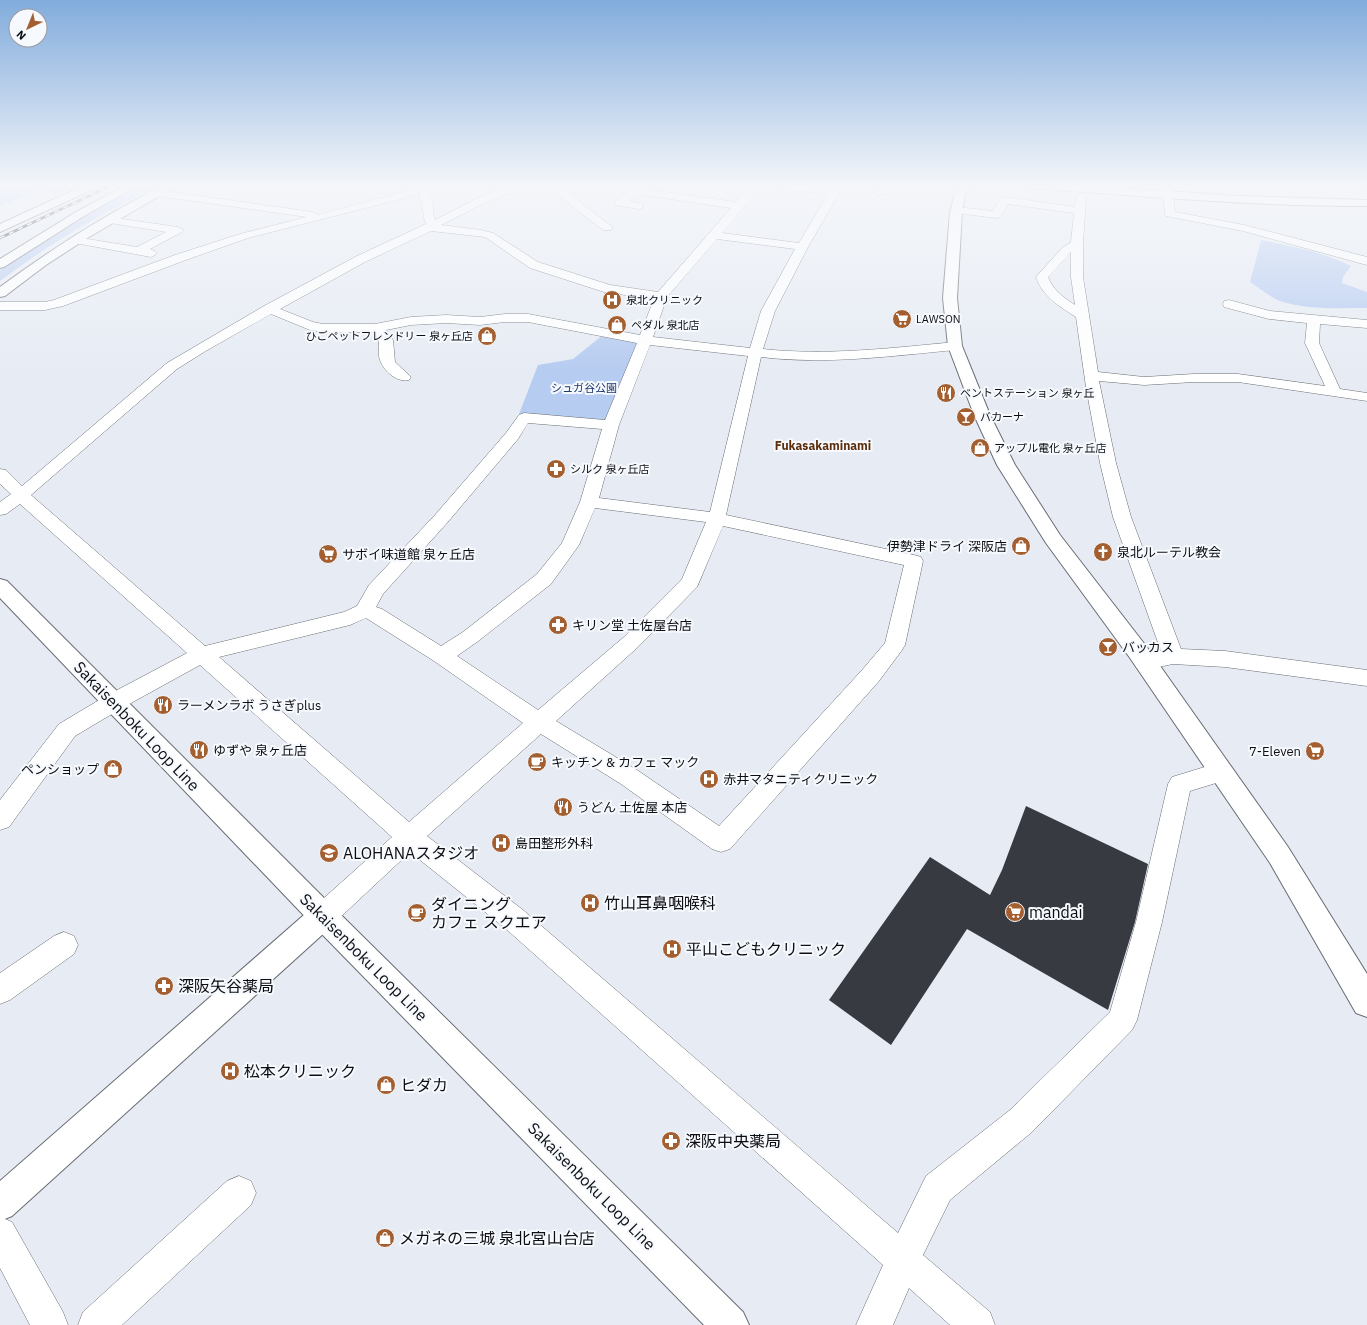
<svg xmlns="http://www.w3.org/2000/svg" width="1367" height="1325" viewBox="0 0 1367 1325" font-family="'IBM Plex Sans','Noto Sans JP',sans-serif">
	<rect width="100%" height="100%" fill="#e7ecf4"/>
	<path fill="#b7ccf1" d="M 0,184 L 53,184 L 0,206 Z
		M 59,184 L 77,184 L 55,194 L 42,192 Z
		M 146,184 L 162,184 C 105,211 50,243 0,281 L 0,270 C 47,236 94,209 146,184 Z
		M 1261,240 C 1292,246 1322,252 1351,266 L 1343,277 L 1342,283 L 1367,292 L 1367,308 C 1338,308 1307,310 1280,301 C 1270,297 1259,288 1250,282 Z
		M 604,334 L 632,339 L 637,344 L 606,421 L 519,414 L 538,365 L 573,359 Z"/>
	<path fill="#373a40" d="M 1026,806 L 1148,864 L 1135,922 L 1108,1010 L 967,929 L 891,1045 L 829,1000 L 930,857 L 990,895 L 1002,870 Z"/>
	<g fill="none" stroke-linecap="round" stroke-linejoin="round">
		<defs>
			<path id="minor" d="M 433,184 L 450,184 L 449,186 L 431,191 L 429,197 C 437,209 431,210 435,220 C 463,206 498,184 529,184 L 528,186 L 481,205 L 441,225 L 481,230 L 493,233 L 538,262 L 610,285 L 658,292 L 731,208 L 637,194 L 629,201 L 642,204 L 643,206 L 642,208 L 638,209 L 616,205 L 615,203 L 616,201 L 636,184 L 647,184 L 643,189 L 736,202 L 752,184 L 792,184 L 839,190 L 840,192 L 808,247 L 775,311 L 763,349 C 826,356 893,348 955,342 L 960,343 L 962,346 L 960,349 L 955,350 C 891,356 825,365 761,357 L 726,515 L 914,555 L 921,557 L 923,561 L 905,645 L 902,650 L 879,681 L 730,849 L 721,852 L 712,849 L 621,784 L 541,734 L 427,836 L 523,910 L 898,1233 L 926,1176 L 1010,1110 L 1110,1012 L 1136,922 L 1168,784 L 1172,777 L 1221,762 L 1229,765 L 1233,772 L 1229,779 L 1190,791 L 1162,922 L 1137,1020 L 1132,1030 L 1032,1132 L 950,1200 L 923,1255 L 990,1312 L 995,1325 L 950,1325 L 909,1288 L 893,1325 L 856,1325 L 883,1265 L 505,928 L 410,852 L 332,925 L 323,929 L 314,925 L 310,916 L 314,907 L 392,837 L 200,665 L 122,708 L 75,736 L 9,827 L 0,830 L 0,800 L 59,724 L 106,696 L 187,653 L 20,504 L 6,514 L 0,515 L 0,502 L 11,494 L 0,484 L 0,469 L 6,470 L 22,486 L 167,363 L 264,306 L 357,256 L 426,224 C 422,214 424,206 419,197 L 420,194 L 248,238 L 183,261 L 63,306 L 45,310 L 0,310 L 0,302 L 45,302 L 54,300 L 175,255 L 240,234 L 307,217 L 157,196 L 152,193 L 153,191 L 157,190 L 313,212 L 318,215 ZM 761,187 L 828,194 L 799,243 L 722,233 ZM 431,231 L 485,237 L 530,268 L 604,292 L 654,299 L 640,335 L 528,314 L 505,314 L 480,317 L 446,315 L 411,317 L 375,324 L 323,324 L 313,322 L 280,309 L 365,262 ZM 717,239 L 795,249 L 761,311 L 750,348 L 653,337 L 667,297 ZM 271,314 L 310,330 L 323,332 L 372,332 L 378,337 C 380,343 378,350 379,356 C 381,369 396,383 409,380 L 411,377 L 395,362 L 393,340 L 386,330 L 411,325 L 446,323 L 480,325 L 505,322 L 528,322 L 637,343 L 605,420 L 524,413 L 519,415 L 506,433 L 435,515 L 369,585 L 357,606 L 344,612 L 205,646 L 31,495 L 177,369 L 204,352 ZM 650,345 L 748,356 L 710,512 L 599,498 L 619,425 ZM 528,423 L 602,429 L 580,502 L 562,543 L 537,574 L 463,632 L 441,646 L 382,609 L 376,607 L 383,594 L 447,523 L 518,439 ZM 595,508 L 706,522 L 682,579 L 624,637 L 538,710 L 457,656 L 477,642 L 551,584 L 579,545 ZM 723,526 L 904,565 L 885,643 L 863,669 L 719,826 L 637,770 L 556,721 L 638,647 L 697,587 ZM 366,618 L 434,661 L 523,723 L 409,822 L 219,657 L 350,625 Z
				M 551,184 L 562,184 L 572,196 L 611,226 L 613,228 L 611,230 L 603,230 L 564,200 Z
				M 889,184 L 904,185 L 903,187 L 879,196 L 874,193 Z
				M 1159,184 L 1169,184 L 1173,195 L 1175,212 L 1244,225 L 1367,257 L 1367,265 L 1243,231 L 1166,216 L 1165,214 L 1163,195 Z
				M 1248,184 L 1367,184 L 1367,188 L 1253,187 Z
				M 1081,194 L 1086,197 L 1083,244 L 1083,277 L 1098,372 L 1144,377 L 1194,374 L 1238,374 L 1325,386 L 1305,343 L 1307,323 L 1269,319 L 1224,307 L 1223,304 L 1224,301 L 1229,300 L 1270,311 L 1367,320 L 1367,328 L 1320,324 L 1319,343 L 1340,389 L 1367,393 L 1367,401 L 1238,382 L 1194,382 L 1144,385 L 1099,381 L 1116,463 L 1131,517 L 1181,649 L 1225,651 L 1367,670 L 1367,686 L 1225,667 L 1173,664 L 1144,670 L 1137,668 L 1134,662 L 1137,656 L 1161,651 L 1113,517 L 1100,463 L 1086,387 L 1076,317 C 1060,307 1042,296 1036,277 L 1062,248 L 1071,242 L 1074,213 L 1008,204 L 1000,217 L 996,218 L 956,213 L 951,210 L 956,207 L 993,211 L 1001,198 L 1005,197 L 1075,207 L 1076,197 ZM 1071,252 L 1071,277 L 1075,305 C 1064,298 1053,290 1048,277 Z
				M 108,217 L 178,227 L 184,230 L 182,232 L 150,249 L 155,251 L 157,253 L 155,255 L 151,257 L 75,243 L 71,242 L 69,240 L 71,238 L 75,237 L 137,247 L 166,232 L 104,222 L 103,220 L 104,218 Z
				M 64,932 L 74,936 L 78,945 L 74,954 L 10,1000 L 0,1004 L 0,973 L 54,936 Z
				M 239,1176 L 251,1181 L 256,1193 L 251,1205 L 122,1325 L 78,1325 L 83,1312 L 227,1181 Z
				M 0,1217 L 12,1222 L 63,1312 L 68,1325 L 30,1325 L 0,1268 Z"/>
			<path id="tertiary" d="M 166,184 L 180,184 L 89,237 L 46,265 L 5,296 L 0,297 L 0,287 C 53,248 108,213 166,184 Z
				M 962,184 L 973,184 L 965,194 L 962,212 L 957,298 L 962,346 L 990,415 L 1015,465 L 1060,535 L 1146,646 L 1288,847 L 1367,974 L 1367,1017 L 1356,1013 L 1270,863 L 1130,658 L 1046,543 L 997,465 L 974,415 L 948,346 L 943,298 L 950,212 L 955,194 Z
				M 1015,184 L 1063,184 L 1237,196 L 1367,200 L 1367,206 C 1251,206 1136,196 1020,187 Z
				M 323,903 L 333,907 L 337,916 L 333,925 L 12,1216 L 0,1221 L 0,1181 L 313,907 Z"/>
			<path id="secondary" d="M 0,579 L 7,581 L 333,907 L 743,1312 L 749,1325 L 704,1325 L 313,925 L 0,598 Z"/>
			<path id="primary" d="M 87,184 L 101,184 L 100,186 L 0,232 L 0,224 Z
				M 128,184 L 141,184 L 84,216 L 4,267 L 0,268 L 0,259 L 76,212 Z"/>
		</defs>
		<use href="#minor" stroke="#686c73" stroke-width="1"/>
		<use href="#tertiary" stroke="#686c73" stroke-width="2"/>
		<use href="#secondary" stroke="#686c73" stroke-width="2"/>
		<use href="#primary" stroke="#686c73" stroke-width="2"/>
		<use href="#minor" fill="#fff" fill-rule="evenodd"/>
		<use href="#tertiary" fill="#fff" fill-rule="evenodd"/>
		<use href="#secondary" fill="#fff" fill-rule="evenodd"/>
		<use href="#primary" fill="#fff" fill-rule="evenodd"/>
		<defs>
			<path id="rail" d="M 0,238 L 114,184"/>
		</defs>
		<use href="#rail" stroke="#292b2e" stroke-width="2.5"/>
		<use href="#rail" stroke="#f6f9fe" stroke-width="1.5" stroke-dasharray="5" stroke-linecap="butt"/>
	</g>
	<linearGradient id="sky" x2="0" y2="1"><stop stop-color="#82acdc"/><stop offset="0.5" stop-color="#f4f6fa"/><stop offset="1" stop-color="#f4f6fa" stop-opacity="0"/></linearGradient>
	<rect width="1367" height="370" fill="url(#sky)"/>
	<defs>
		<symbol id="hospital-disc" viewBox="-11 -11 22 22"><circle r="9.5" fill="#a45f31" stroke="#f6f9fe"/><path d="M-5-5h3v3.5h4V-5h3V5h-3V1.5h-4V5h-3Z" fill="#fff"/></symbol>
		<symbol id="supermarket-disc" viewBox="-11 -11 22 22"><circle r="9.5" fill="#a45f31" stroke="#f6f9fe"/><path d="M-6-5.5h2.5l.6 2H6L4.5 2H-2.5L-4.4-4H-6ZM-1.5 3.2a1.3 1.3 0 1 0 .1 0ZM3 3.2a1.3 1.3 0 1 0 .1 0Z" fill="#fff"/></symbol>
		<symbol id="shop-disc" viewBox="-11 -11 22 22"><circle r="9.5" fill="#a45f31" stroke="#f6f9fe"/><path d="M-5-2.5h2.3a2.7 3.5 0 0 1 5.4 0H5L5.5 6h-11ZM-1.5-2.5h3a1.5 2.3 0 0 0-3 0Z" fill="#fff"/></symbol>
		<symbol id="restaurant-disc" viewBox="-11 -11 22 22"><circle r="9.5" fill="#a45f31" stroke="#f6f9fe"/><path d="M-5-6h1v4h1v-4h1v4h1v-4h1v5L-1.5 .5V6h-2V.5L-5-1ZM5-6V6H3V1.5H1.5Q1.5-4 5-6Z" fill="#fff"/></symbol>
		<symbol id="bar-disc" viewBox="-11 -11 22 22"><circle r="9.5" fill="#a45f31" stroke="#f6f9fe"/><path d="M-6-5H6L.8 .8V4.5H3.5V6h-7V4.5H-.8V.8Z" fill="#fff"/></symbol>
		<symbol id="pharmacy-disc" viewBox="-11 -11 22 22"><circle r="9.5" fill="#a45f31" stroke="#f6f9fe"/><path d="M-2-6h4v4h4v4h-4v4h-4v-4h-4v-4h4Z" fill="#fff"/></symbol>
		<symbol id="church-disc" viewBox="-11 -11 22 22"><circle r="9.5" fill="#a45f31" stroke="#f6f9fe"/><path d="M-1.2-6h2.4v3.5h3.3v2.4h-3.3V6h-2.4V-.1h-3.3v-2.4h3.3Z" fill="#fff"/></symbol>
		<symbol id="cafe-disc" viewBox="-11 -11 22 22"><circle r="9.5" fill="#a45f31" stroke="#f6f9fe"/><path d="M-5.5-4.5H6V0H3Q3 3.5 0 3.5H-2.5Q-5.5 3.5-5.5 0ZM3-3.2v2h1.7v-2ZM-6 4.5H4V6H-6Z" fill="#fff"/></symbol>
		<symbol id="school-disc" viewBox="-11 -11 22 22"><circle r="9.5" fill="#a45f31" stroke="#f6f9fe"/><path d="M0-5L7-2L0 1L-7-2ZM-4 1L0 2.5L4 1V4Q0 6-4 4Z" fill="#fff"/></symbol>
	</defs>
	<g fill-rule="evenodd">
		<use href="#hospital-disc" x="601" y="289" width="22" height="22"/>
		<use href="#supermarket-disc" x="891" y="308" width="22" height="22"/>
		<use href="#shop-disc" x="606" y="314" width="22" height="22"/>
		<use href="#shop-disc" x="476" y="325" width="22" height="22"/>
		<use href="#restaurant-disc" x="935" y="382" width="22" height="22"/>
		<use href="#bar-disc" x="955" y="406" width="22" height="22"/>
		<use href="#shop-disc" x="969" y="437" width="22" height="22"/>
		<use href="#pharmacy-disc" x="545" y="458" width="22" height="22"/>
		<use href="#shop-disc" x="1010" y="535" width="22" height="22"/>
		<use href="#church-disc" x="1092" y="541" width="22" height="22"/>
		<use href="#supermarket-disc" x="317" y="543" width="22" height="22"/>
		<use href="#pharmacy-disc" x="547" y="614" width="22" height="22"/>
		<use href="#bar-disc" x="1097" y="636" width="22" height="22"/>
		<use href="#restaurant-disc" x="152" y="694" width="22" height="22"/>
		<use href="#restaurant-disc" x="188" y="739" width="22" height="22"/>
		<use href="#supermarket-disc" x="1304" y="740" width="22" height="22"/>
		<use href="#cafe-disc" x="526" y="751" width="22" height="22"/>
		<use href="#shop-disc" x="102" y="758" width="22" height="22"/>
		<use href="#hospital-disc" x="698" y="768" width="22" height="22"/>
		<use href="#restaurant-disc" x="552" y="796" width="22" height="22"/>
		<use href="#hospital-disc" x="490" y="832" width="22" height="22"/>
		<use href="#school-disc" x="318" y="842" width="22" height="22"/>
		<use href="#hospital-disc" x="579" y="892" width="22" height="22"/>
		<use href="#supermarket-disc" x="1004" y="901" width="22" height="22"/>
		<use href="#cafe-disc" x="406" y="902" width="22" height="22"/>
		<use href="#hospital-disc" x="661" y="938" width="22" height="22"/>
		<use href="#pharmacy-disc" x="153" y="975" width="22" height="22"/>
		<use href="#hospital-disc" x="219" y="1060" width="22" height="22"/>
		<use href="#shop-disc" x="375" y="1074" width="22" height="22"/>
		<use href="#pharmacy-disc" x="660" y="1130" width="22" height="22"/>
		<use href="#shop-disc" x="374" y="1227" width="22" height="22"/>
	</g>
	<g text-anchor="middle" stroke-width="4" stroke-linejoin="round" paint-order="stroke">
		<g font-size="11" fill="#0d0e11" stroke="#f6f9fe" text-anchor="start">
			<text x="626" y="304">泉北クリニック</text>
			<text x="916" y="323">LAWSON</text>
			<text x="631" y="329">ペダル 泉北店</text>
			<text x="473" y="340" text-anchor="end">ひごペットフレンドリー 泉ヶ丘店</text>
			<text x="960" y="397">ベントステーション 泉ヶ丘</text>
			<text x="980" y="421">バカーナ</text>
			<text x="994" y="452">アップル電化 泉ヶ丘店</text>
			<text x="570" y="473">シルク 泉ヶ丘店</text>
		</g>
		<g font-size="11" fill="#1e386b" stroke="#f6f9fe">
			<text x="584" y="392">シュガ谷公園</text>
		</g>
		<g font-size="12" font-weight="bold" fill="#5c2e0d" stroke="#f6f9fe">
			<text x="823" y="450">Fukasakaminami</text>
		</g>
		<g font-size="13" fill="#0d0e11" stroke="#f6f9fe" text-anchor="start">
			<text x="1007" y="551" text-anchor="end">伊勢津ドライ 深阪店</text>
			<text x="1117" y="557">泉北ルーテル教会</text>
			<text x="342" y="559">サボイ味道館 泉ヶ丘店</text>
			<text x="572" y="630">キリン堂 土佐屋台店</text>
			<text x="1122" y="652">バッカス</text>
			<text x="177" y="710">ラーメンラボ うさぎplus</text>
			<text x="213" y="755">ゆずや 泉ヶ丘店</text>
			<text x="1301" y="756" text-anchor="end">7-Eleven</text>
			<text x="551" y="767">キッチン &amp; カフェ マック</text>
			<text x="99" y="774" text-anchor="end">ペンショップ</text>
			<text x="723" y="784">赤井マタニティクリニック</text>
			<text x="577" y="812">うどん 土佐屋 本店</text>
			<text x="515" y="848">島田整形外科</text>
		</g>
		<g font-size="16" fill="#0d0e11" stroke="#f6f9fe">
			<text transform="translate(137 726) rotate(46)" y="6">Sakaisenboku Loop Line</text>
			<text transform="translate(364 957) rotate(45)" y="6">Sakaisenboku Loop Line</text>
			<text transform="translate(592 1186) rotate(45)" y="6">Sakaisenboku Loop Line</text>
		</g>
		<g font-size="16" fill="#0d0e11" stroke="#f6f9fe" text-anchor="start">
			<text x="343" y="859">ALOHANAスタジオ</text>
			<text x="604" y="909">竹山耳鼻咽喉科</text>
			<text x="431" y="910">ダイニング<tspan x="431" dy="18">カフェ スクエア</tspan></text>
			<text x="1029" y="918">mandai</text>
			<text x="686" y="955">平山こどもクリニック</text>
			<text x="178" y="992">深阪矢谷薬局</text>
			<text x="244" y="1077">松本クリニック</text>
			<text x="400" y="1091">ヒダカ</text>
			<text x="685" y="1147">深阪中央薬局</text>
			<text x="399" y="1244">メガネの三城 泉北宮山台店</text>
		</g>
	</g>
	<g transform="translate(28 28) rotate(223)"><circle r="19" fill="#f6f9fe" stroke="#999b9f"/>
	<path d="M0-3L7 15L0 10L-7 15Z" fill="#a45f31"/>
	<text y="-6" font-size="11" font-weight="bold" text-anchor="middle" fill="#0d0e11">N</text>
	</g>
</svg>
